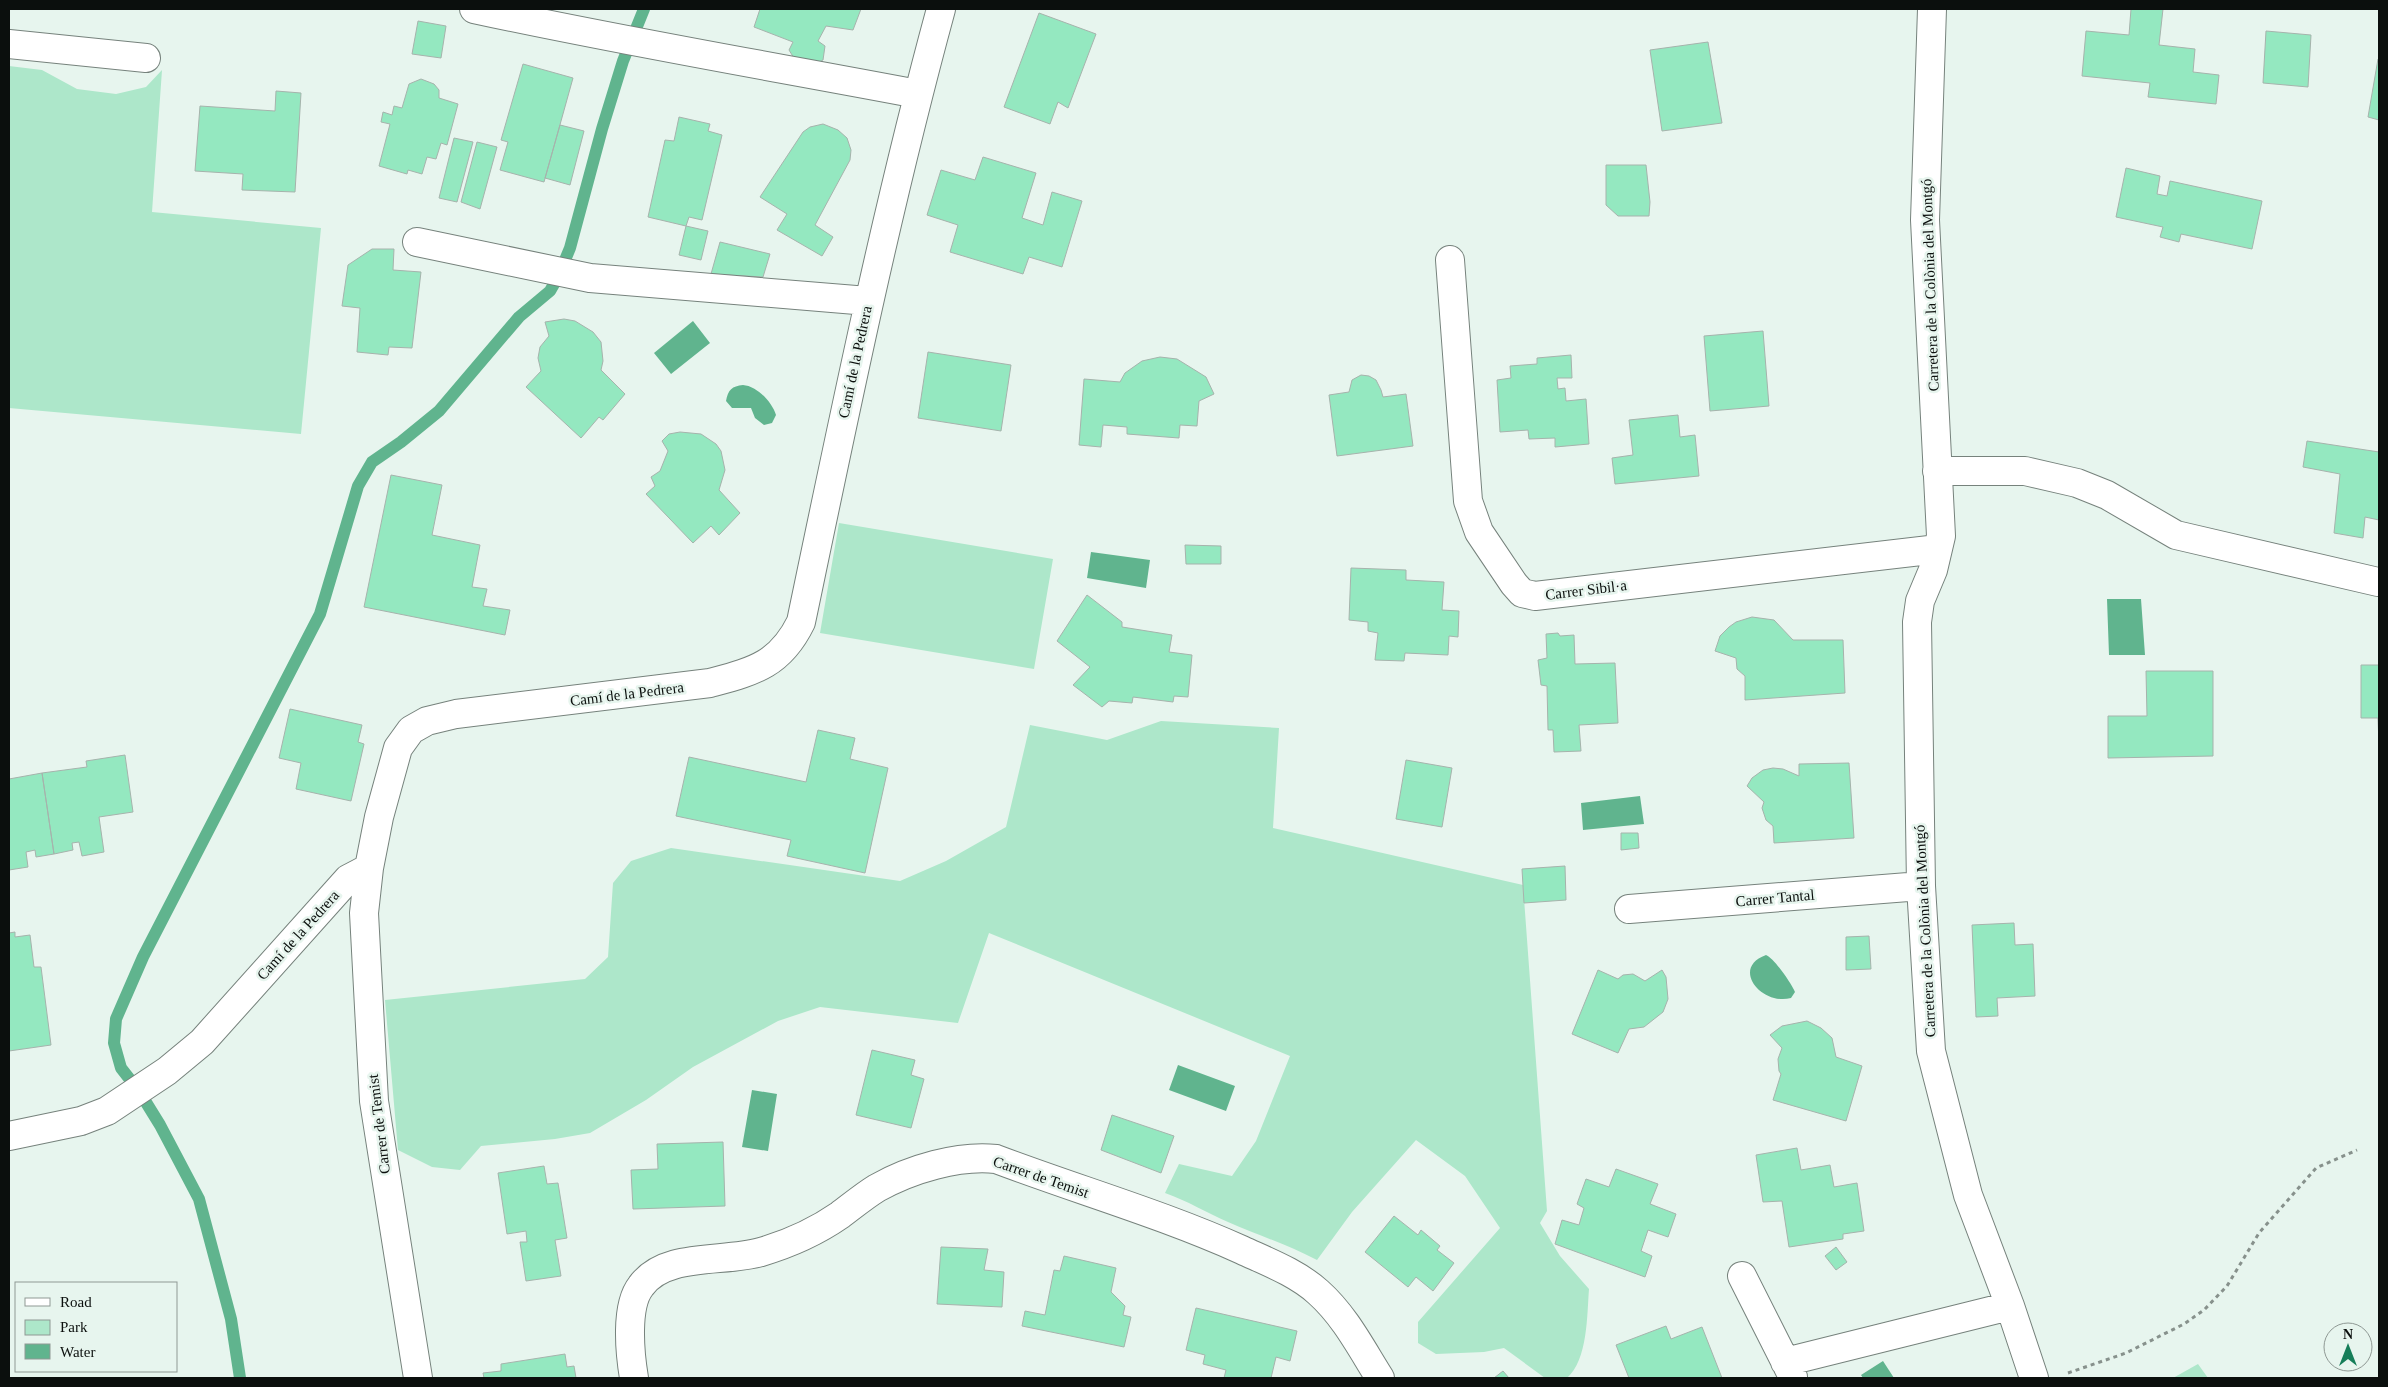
<svg xmlns="http://www.w3.org/2000/svg" width="2388" height="1387" viewBox="0 0 2388 1387" font-family="Georgia,serif">
	<rect width="100%" height="100%" fill="#e7f5ee"/>
	<path fill="#ade7ca" d="M 9,66 L 42,70 L 77,89 L 116,94 L 146,87 L 162,70 L 152,212 L 321,228 L 301,434 L 9,408 Z
		M 839,523 L 1053,559 L 1034,669 L 820,633 Z
		M 1161,721 L 1279,728 L 1273,828 L 1523,885 L 1547,1211 L 1540,1223 L 1560,1256 L 1589,1289 C 1587,1314 1588,1360 1567,1378 L 1545,1378 L 1504,1348 L 1484,1352 L 1436,1354 L 1418,1343 L 1418,1322 L 1500,1228 L 1465,1176 L 1416,1140 L 1352,1212 L 1317,1260 C 1288,1245 1258,1235 1228,1222 C 1207,1213 1188,1201 1165,1193 L 1179,1164 L 1232,1176 L 1256,1141 L 1290,1056 L 989,933 L 958,1023 L 820,1007 L 778,1021 L 693,1067 L 646,1100 L 590,1133 L 555,1139 L 481,1146 L 460,1170 L 432,1167 L 398,1150 L 385,1000 L 585,979 L 608,957 L 613,883 L 631,861 L 671,848 L 900,881 L 946,861 L 1006,827 L 1030,725 L 1107,740 Z
		M 2198,1364 L 2208,1378 L 2173,1378 Z"/>
	<path fill="#60b48e" d="M 693,321 L 710,343 L 671,374 L 654,353 Z
		M 743,385 C 757,386 772,402 776,415 L 772,423 L 764,425 L 755,418 L 751,408 L 732,408 L 726,401 C 728,390 732,386 743,385 Z
		M 1091,552 L 1150,560 L 1146,588 L 1087,578 Z
		M 2107,599 L 2141,599 L 2145,655 L 2109,655 Z
		M 1640,796 L 1644,824 L 1583,830 L 1581,803 Z
		M 1766,955 C 1774,958 1791,983 1795,992 L 1791,998 C 1762,1006 1730,968 1766,955 Z
		M 1178,1065 L 1235,1086 L 1226,1111 L 1169,1090 Z
		M 752,1090 L 777,1094 L 768,1151 L 742,1147 Z
		M 1883,1361 L 1894,1378 L 1863,1378 L 1861,1375 Z"/>
	<g fill="none" stroke-linecap="round" stroke-linejoin="round">
		<path stroke="#60b48e" stroke-width="12" d="M 240,1378 L 231,1319 L 199,1199 L 160,1125 L 139,1091 L 121,1068 L 114,1043 L 116,1019 L 143,957 L 320,614 L 358,486 L 372,462 L 401,442 L 439,411 L 519,317 L 550,291 L 558,277 L 570,248 L 602,129 L 623,61 L 644,9"/>
	</g>
	<path fill="#94e8c0" stroke="#a6b3ac" d="M 760,9 L 861,9 L 853,30 L 826,26 L 818,41 L 825,46 L 823,60 L 810,67 L 797,63 L 789,50 L 793,42 L 754,27 Z
		M 2131,9 L 2163,9 L 2159,45 L 2195,49 L 2193,72 L 2219,75 L 2216,104 L 2148,97 L 2150,83 L 2082,76 L 2086,31 L 2129,35 Z
		M 1039,13 L 1096,34 L 1068,108 L 1058,102 L 1050,124 L 1004,107 Z
		M 418,21 L 446,26 L 441,58 L 412,54 Z
		M 2266,31 L 2311,35 L 2308,87 L 2263,83 Z
		M 1708,42 L 1722,123 L 1662,131 L 1650,50 Z
		M 2378,59 L 2379,59 L 2379,120 L 2368,117 Z
		M 523,64 L 573,78 L 544,182 L 500,170 L 508,142 L 501,140 Z
		M 421,79 L 434,84 L 439,90 L 439,98 L 458,104 L 447,145 L 441,143 L 436,159 L 427,157 L 422,174 L 408,170 L 407,174 L 379,166 L 390,124 L 381,122 L 383,112 L 392,115 L 394,106 L 402,108 L 409,84 Z
		M 276,91 L 301,93 L 295,192 L 242,190 L 243,174 L 195,171 L 200,106 L 275,111 Z
		M 679,117 L 710,124 L 708,131 L 722,135 L 702,220 L 689,217 L 686,226 L 648,217 L 665,140 L 674,141 Z
		M 823,124 L 838,130 L 847,138 L 851,150 L 850,160 L 815,225 L 833,237 L 822,256 L 777,230 L 787,214 L 760,197 L 803,132 L 810,127 Z
		M 560,125 L 584,131 L 570,185 L 545,178 Z
		M 454,138 L 473,142 L 457,202 L 439,198 Z
		M 477,142 L 497,147 L 480,209 L 461,202 Z
		M 983,157 L 1036,173 L 1022,218 L 1043,225 L 1052,192 L 1082,201 L 1062,267 L 1029,257 L 1023,274 L 950,252 L 958,225 L 927,215 L 941,170 L 975,180 Z
		M 1606,165 L 1646,165 L 1650,202 L 1649,216 L 1618,216 L 1606,205 Z
		M 2126,168 L 2160,176 L 2157,194 L 2167,196 L 2170,181 L 2262,201 L 2252,249 L 2181,234 L 2179,242 L 2160,237 L 2163,227 L 2116,217 Z
		M 686,226 L 708,231 L 701,260 L 679,255 Z
		M 720,242 L 770,254 L 763,277 L 711,274 Z
		M 372,249 L 394,249 L 393,270 L 421,272 L 412,348 L 389,347 L 388,355 L 357,352 L 360,308 L 342,306 L 348,265 Z
		M 564,319 L 575,321 L 593,332 L 601,342 L 603,361 L 601,370 L 625,394 L 603,420 L 599,417 L 581,438 L 526,387 L 541,371 L 538,358 L 540,347 L 549,336 L 545,322 Z
		M 1763,331 L 1769,406 L 1710,411 L 1704,336 Z
		M 928,352 L 1011,365 L 1001,431 L 918,418 Z
		M 1571,355 L 1572,378 L 1557,378 L 1558,389 L 1565,388 L 1566,401 L 1586,399 L 1589,444 L 1555,447 L 1555,438 L 1529,439 L 1528,430 L 1500,432 L 1497,380 L 1511,378 L 1510,366 L 1537,364 L 1537,358 Z
		M 1160,357 L 1177,359 L 1206,377 L 1214,394 L 1199,401 L 1197,426 L 1180,425 L 1179,438 L 1127,434 L 1127,427 L 1103,425 L 1101,447 L 1079,445 L 1084,379 L 1120,382 L 1125,373 L 1142,361 Z
		M 1361,375 L 1369,376 L 1376,380 L 1381,390 L 1383,397 L 1406,394 L 1413,446 L 1337,456 L 1329,395 L 1349,392 L 1352,380 Z
		M 1678,415 L 1680,437 L 1695,435 L 1699,476 L 1615,484 L 1612,458 L 1633,455 L 1629,420 Z
		M 680,432 L 701,434 L 716,444 L 721,451 L 725,470 L 719,490 L 740,513 L 719,535 L 711,526 L 693,543 L 646,494 L 655,486 L 651,477 L 660,471 L 668,451 L 662,441 L 669,434 Z
		M 2307,441 L 2379,452 L 2379,520 L 2365,517 L 2363,538 L 2334,533 L 2340,474 L 2303,467 Z
		M 391,475 L 442,485 L 432,535 L 480,545 L 472,587 L 487,589 L 483,606 L 510,610 L 505,635 L 364,607 Z
		M 1185,545 L 1221,546 L 1221,564 L 1186,564 Z
		M 1351,568 L 1406,570 L 1406,580 L 1444,582 L 1442,610 L 1459,611 L 1458,637 L 1449,636 L 1448,655 L 1405,653 L 1404,661 L 1375,660 L 1378,633 L 1368,631 L 1368,622 L 1349,620 Z
		M 1087,595 L 1122,622 L 1122,627 L 1172,635 L 1169,652 L 1192,655 L 1188,697 L 1174,696 L 1173,702 L 1133,697 L 1132,703 L 1109,701 L 1102,707 L 1073,685 L 1090,667 L 1057,641 Z
		M 1752,617 L 1774,620 L 1793,640 L 1843,640 L 1845,693 L 1745,700 L 1745,676 L 1737,669 L 1736,658 L 1715,651 L 1720,636 L 1729,627 L 1736,622 Z
		M 1558,633 L 1560,636 L 1574,635 L 1575,664 L 1615,663 L 1618,723 L 1579,725 L 1581,751 L 1554,752 L 1553,730 L 1548,730 L 1547,686 L 1541,685 L 1538,660 L 1547,658 L 1546,634 Z
		M 2361,665 L 2379,665 L 2379,745 L 2378,718 L 2361,718 Z
		M 2146,671 L 2213,671 L 2213,756 L 2108,758 L 2108,716 L 2147,716 Z
		M 290,709 L 362,725 L 358,742 L 364,744 L 351,801 L 296,789 L 301,763 L 279,758 Z
		M 818,730 L 855,738 L 850,759 L 888,768 L 865,873 L 787,856 L 791,840 L 676,816 L 689,757 L 806,782 Z
		M 125,755 L 133,812 L 99,817 L 104,852 L 82,856 L 79,842 L 72,843 L 73,850 L 54,854 L 42,773 L 87,767 L 86,761 Z
		M 1406,760 L 1452,768 L 1442,827 L 1396,819 Z
		M 1849,763 L 1854,838 L 1774,843 L 1773,826 L 1766,820 L 1762,808 L 1764,802 L 1747,786 L 1752,778 L 1763,770 L 1773,768 L 1783,769 L 1799,776 L 1799,764 Z
		M 42,773 L 54,854 L 36,857 L 35,850 L 26,852 L 28,867 L 9,870 L 9,779 Z
		M 1621,833 L 1638,833 L 1639,848 L 1621,850 Z
		M 1565,866 L 1566,900 L 1524,903 L 1522,869 Z
		M 2014,923 L 2015,945 L 2033,944 L 2035,996 L 1997,998 L 1998,1016 L 1976,1017 L 1972,925 Z
		M 15,932 L 15,937 L 30,935 L 34,967 L 41,967 L 51,1045 L 9,1051 L 9,933 Z
		M 1869,936 L 1871,969 L 1846,970 L 1846,937 Z
		M 1598,970 L 1618,979 L 1623,975 L 1633,974 L 1645,981 L 1662,970 L 1666,977 L 1668,999 L 1663,1012 L 1644,1027 L 1629,1029 L 1618,1053 L 1572,1034 Z
		M 1807,1021 L 1821,1028 L 1832,1038 L 1836,1057 L 1862,1066 L 1846,1121 L 1773,1100 L 1781,1074 L 1779,1071 L 1778,1059 L 1782,1048 L 1770,1035 L 1782,1026 Z
		M 872,1050 L 915,1060 L 911,1075 L 924,1079 L 911,1128 L 856,1115 Z
		M 1112,1115 L 1174,1136 L 1161,1173 L 1101,1150 Z
		M 723,1142 L 725,1206 L 633,1209 L 631,1170 L 658,1169 L 657,1144 Z
		M 1797,1148 L 1801,1170 L 1830,1165 L 1834,1187 L 1857,1183 L 1864,1231 L 1843,1234 L 1843,1239 L 1789,1247 L 1782,1201 L 1763,1202 L 1756,1155 Z
		M 544,1166 L 547,1184 L 558,1183 L 567,1238 L 555,1240 L 561,1276 L 526,1281 L 520,1242 L 527,1242 L 526,1231 L 507,1234 L 498,1173 Z
		M 1616,1169 L 1658,1184 L 1650,1204 L 1676,1214 L 1668,1237 L 1648,1230 L 1641,1251 L 1652,1256 L 1645,1277 L 1555,1244 L 1562,1220 L 1579,1225 L 1584,1208 L 1577,1204 L 1586,1179 L 1609,1187 Z
		M 1394,1216 L 1418,1235 L 1421,1230 L 1440,1246 L 1437,1250 L 1454,1263 L 1433,1291 L 1416,1277 L 1408,1287 L 1365,1252 Z
		M 941,1247 L 988,1249 L 984,1270 L 1004,1272 L 1002,1307 L 937,1304 Z
		M 1836,1247 L 1847,1262 L 1836,1270 L 1825,1256 Z
		M 1064,1256 L 1116,1268 L 1111,1292 L 1125,1306 L 1123,1315 L 1131,1317 L 1124,1347 L 1022,1326 L 1025,1311 L 1045,1315 L 1054,1270 L 1060,1271 Z
		M 1196,1308 L 1297,1331 L 1290,1361 L 1276,1357 L 1271,1378 L 1224,1378 L 1226,1370 L 1203,1364 L 1205,1355 L 1186,1350 Z
		M 1666,1326 L 1671,1339 L 1702,1327 L 1722,1378 L 1629,1378 L 1616,1345 Z
		M 565,1354 L 567,1367 L 574,1366 L 576,1378 L 484,1378 L 483,1373 L 501,1371 L 501,1364 Z
		M 1503,1371 L 1509,1378 L 1494,1378 Z"/>
	<g fill="none" stroke-linecap="round" stroke-linejoin="round">
		<defs>
			<path id="minor" d="M 474,9 C 621,41 770,66 918,94
				M 1932,9 L 1925,220 L 1941,536 L 1933,570 L 1920,601 L 1917,622 L 1921,886 L 1931,1051 L 1968,1195 L 2010,1306 L 2034,1378
				M 9,44 L 146,58
				M 417,242 L 590,278 L 868,301
				M 1450,260 L 1468,501 L 1479,532 L 1514,584 L 1522,593 L 1535,596 L 1938,549
				M 1937,471 L 2025,471 L 2077,483 L 2107,495 L 2176,535 L 2378,582
				M 1629,909 L 1921,886
				M 9,1136 L 81,1121 L 107,1111 L 167,1071 L 202,1042 L 348,879 L 369,868
				M 1742,1276 L 1793,1377
				M 1785,1362 L 2010,1306
				M 418,1378 L 374,1101 L 364,913 L 369,868 L 379,817 L 398,748 L 411,730 L 427,721 L 456,714 L 710,683 C 754,671 780,665 801,622 C 844,416 886,211 941,9
				M 634,1378 C 630,1354 625,1306 641,1286 C 665,1252 724,1263 761,1252 C 788,1244 817,1231 840,1215 C 852,1206 864,1196 877,1188 C 911,1169 958,1155 996,1159 C 1078,1190 1162,1214 1242,1250 C 1268,1262 1297,1273 1318,1292 C 1345,1316 1361,1348 1380,1378"/>
		</defs>
		<use href="#minor" stroke="#76827c" stroke-width="30"/>
		<path stroke="#87918c" stroke-width="3" stroke-dasharray="4 4" stroke-linecap="butt" d="M 2068,1373 L 2126,1353 L 2184,1324 L 2204,1310 L 2227,1286 L 2259,1233 L 2316,1168 L 2357,1150"/>
		<use href="#minor" stroke="#fff" stroke-width="28"/>
	</g>
	<g text-anchor="middle" stroke-width="5" stroke-linejoin="round" paint-order="stroke">
		<g font-size="15" fill="#0b0f0d" stroke="#e7f5ee">
			<text transform="translate(1930 285) rotate(-92)" y="5">Carretera de la Colònia del Montgó</text>
			<text transform="translate(855 362) rotate(-78)" y="5">Camí de la Pedrera</text>
			<text transform="translate(1586 590) rotate(-7)" y="5">Carrer Sibil·a</text>
			<text transform="translate(627 694) rotate(-7)" y="5">Camí de la Pedrera</text>
			<text transform="translate(1775 898) rotate(-5)" y="5">Carrer Tantal</text>
			<text transform="translate(1925 931) rotate(-93)" y="5">Carretera de la Colònia del Montgó</text>
			<text transform="translate(298 935) rotate(-48)" y="5">Camí de la Pedrera</text>
			<text transform="translate(379 1124) rotate(-97)" y="5">Carrer de Temist</text>
			<text transform="translate(1041 1177) rotate(19)" y="5">Carrer de Temist</text>
		</g>
	</g>
	<rect width="2388" height="1387" fill="none" stroke="#0b0f0d" stroke-width="20"/>
	<rect x="15" y="1282" width="162" height="90" fill="#e7f5ee" stroke="#8f9994"/>
	<rect x="25" y="1298" width="25" height="8" fill="#ffffff" stroke="#8f9994"/>
	<text x="60" y="1307" font-size="15" fill="#0b0f0d">Road</text>
	<rect x="25" y="1320" width="25" height="15" fill="#ade7ca" stroke="#8f9994"/>
	<text x="60" y="1332" font-size="15" fill="#0b0f0d">Park</text>
	<rect x="25" y="1344" width="25" height="15" fill="#60b48e" stroke="#8f9994"/>
	<text x="60" y="1357" font-size="15" fill="#0b0f0d">Water</text>
	<g transform="translate(2348 1347)"><circle r="24" fill="#e7f5ee" stroke="#8f9994"/>
	<path d="M0-4L9 19L0 12L-9 19Z" fill="#167e59"/>
	<text y="-8" font-size="14" font-weight="bold" text-anchor="middle" fill="#0b0f0d">N</text>
	</g>
</svg>
